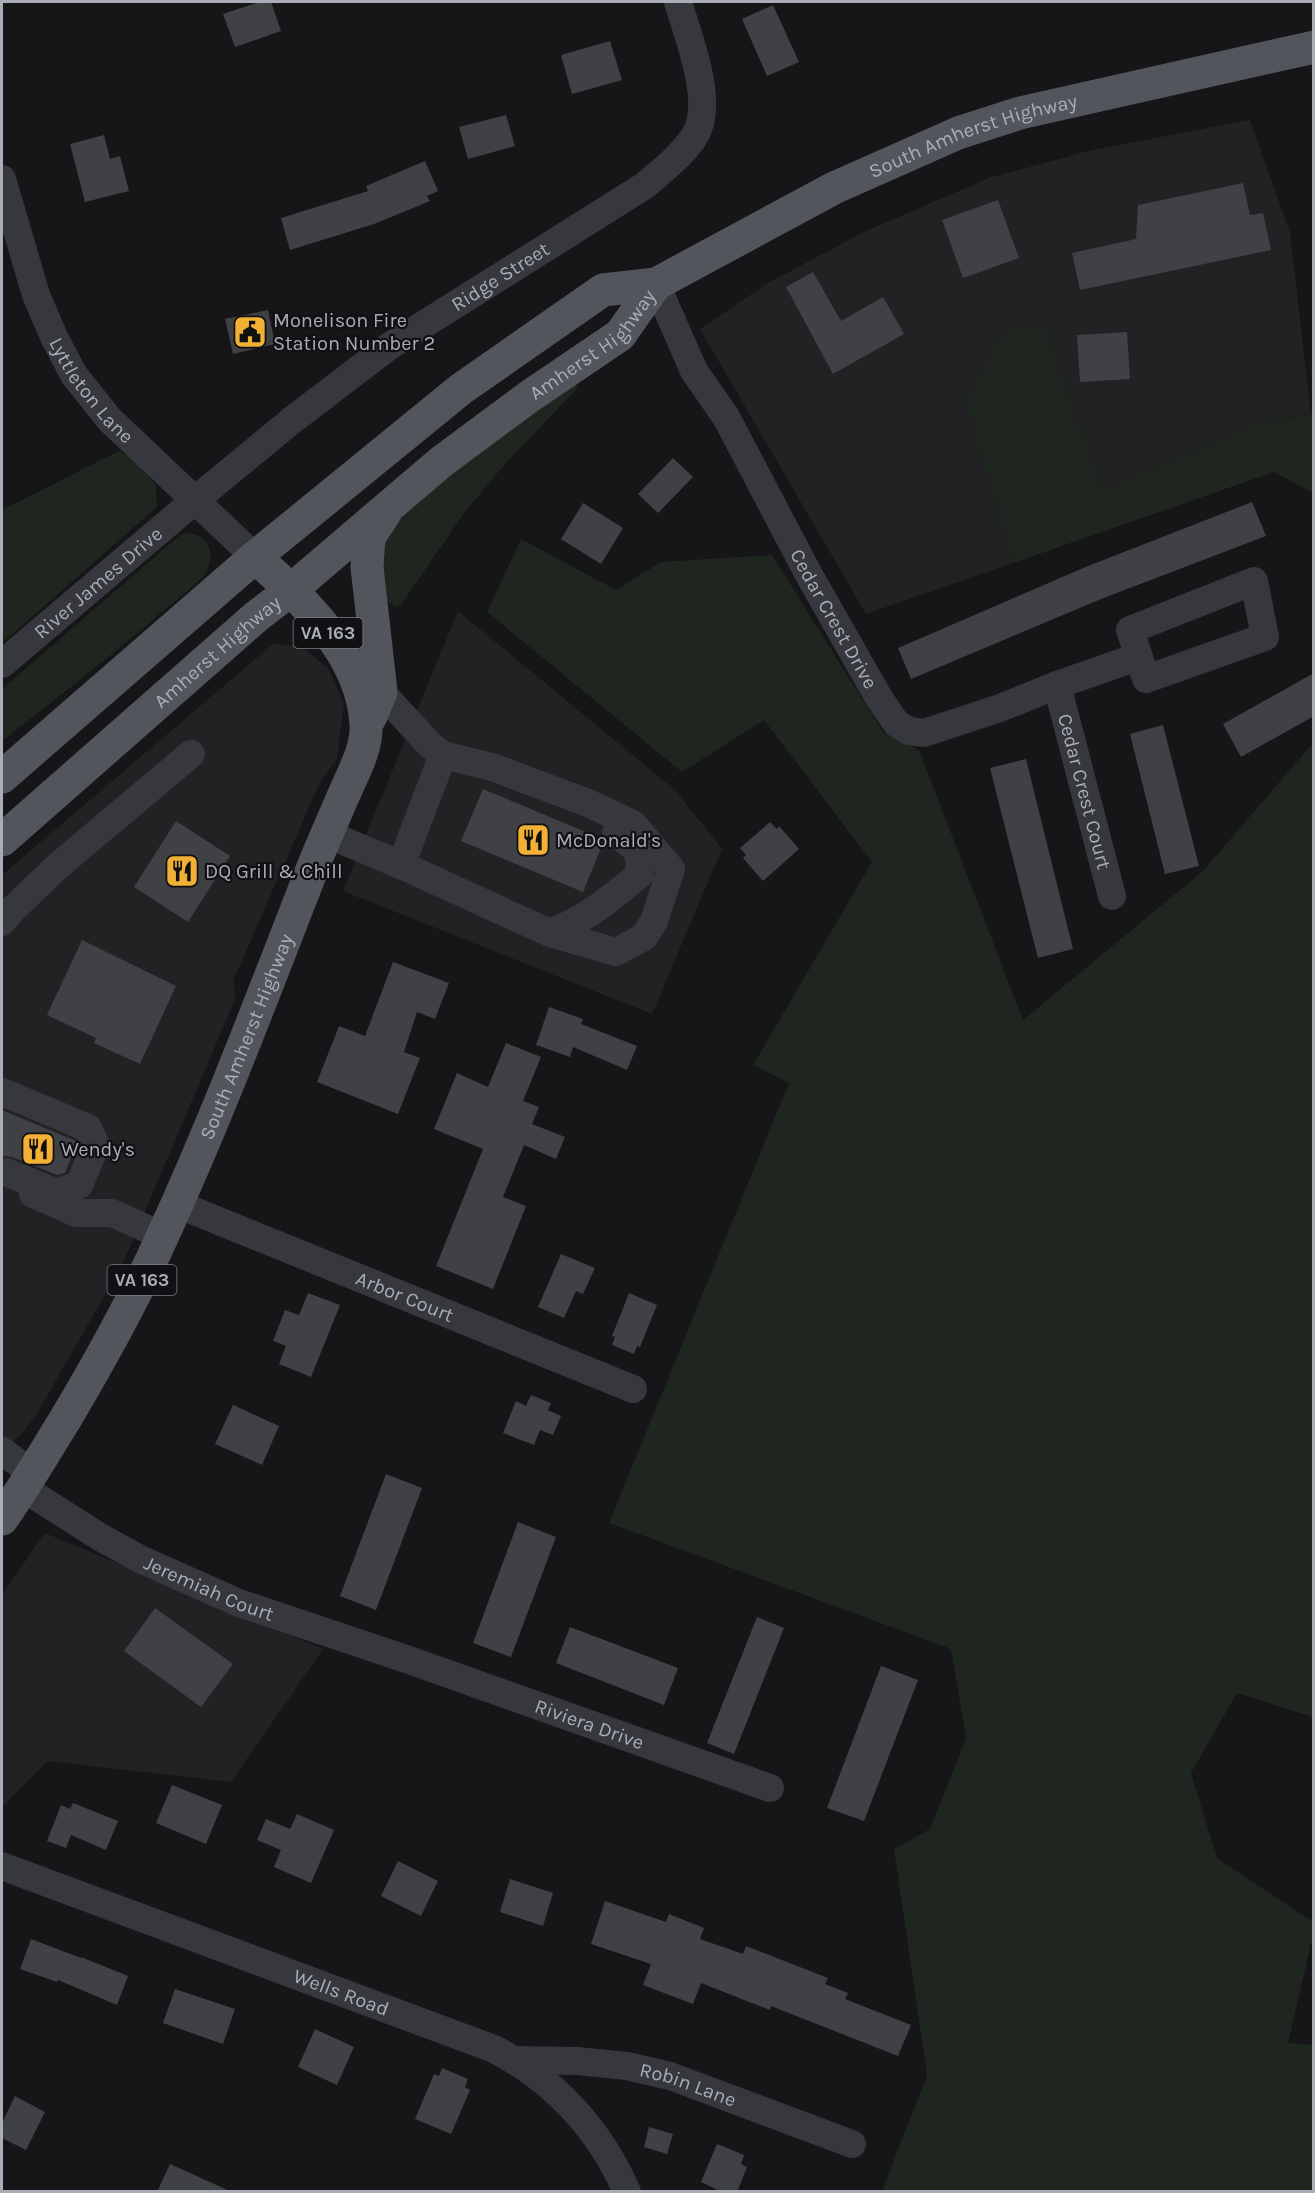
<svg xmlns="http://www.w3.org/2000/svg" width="1315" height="2193" viewBox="0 0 1315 2193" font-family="Karla,sans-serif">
	<rect width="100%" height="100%" fill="#161618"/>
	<path fill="#222225" d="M 1250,120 L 1290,233 L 1311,414 L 1260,422 L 1103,489 L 1045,327 L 965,403 L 1013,563 L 866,614 L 700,329 L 768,283 L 866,231 L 989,178 L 1092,150 Z
		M 458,611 L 675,790 L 722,849 L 652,1014 L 343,891 Z
		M 273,644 L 300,646 L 328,668 L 344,704 L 337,759 L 320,782 L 233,981 L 236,997 L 122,1265 L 35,1417 L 2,1457 L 2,875 Z
		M 45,1533 L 323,1649 L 231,1782 L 48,1761 L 2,1807 L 2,1594 Z"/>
	<path fill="#1e261f" d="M 1045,327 L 1103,489 L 1260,422 L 1313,414 L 1313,493 L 1274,472 L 1013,563 L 965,403 L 1006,328 Z
		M 573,385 L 577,386 L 576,390 L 505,464 L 464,513 L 401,605 L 396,607 L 386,600 L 373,561 L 386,527 L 455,471 Z
		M 119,451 L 132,458 L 156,485 L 157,507 L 2,643 L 2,510 Z
		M 187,533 C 209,535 216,553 206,572 C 200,583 172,603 162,612 C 110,657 56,699 2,741 L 2,689 L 179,536 Z
		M 521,539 L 616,590 L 661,562 L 772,555 L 883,732 L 919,750 L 1023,1020 L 1203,871 L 1313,743 L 1313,1717 L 1237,1693 L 1191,1773 L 1217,1858 L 1313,1922 L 1313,1935 L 1288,2043 L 1313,2045 L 1313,2191 L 882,2191 L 927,2075 L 894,1849 L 930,1829 L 966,1738 L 951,1649 L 609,1523 L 789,1083 L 753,1065 L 872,862 L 764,720 L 682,772 L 487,612 Z"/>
	<path fill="#404145" d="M 259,2 L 271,2 L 281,31 L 235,47 L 223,14 Z
		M 773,5 L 799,62 L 767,76 L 742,19 Z
		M 610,41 L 622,80 L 572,94 L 561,55 Z
		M 506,115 L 515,146 L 468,159 L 459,127 Z
		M 104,135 L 110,159 L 120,156 L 129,191 L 85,202 L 70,144 Z
		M 425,161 L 438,191 L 427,196 L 430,201 L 374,224 L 290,250 L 281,218 L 368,191 L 366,186 Z
		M 1243,183 L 1250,215 L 1263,213 L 1271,250 L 1080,290 L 1072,253 L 1136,239 L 1138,205 Z
		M 998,200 L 1019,258 L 963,278 L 942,220 Z
		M 813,272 L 841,321 L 883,297 L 904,334 L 833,374 L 786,287 Z
		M 268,310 L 275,344 L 233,354 L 225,319 Z
		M 1127,332 L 1130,379 L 1080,382 L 1077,335 Z
		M 673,458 L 693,477 L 658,513 L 638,494 Z
		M 1252,502 L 1266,536 L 1101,599 L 911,679 L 898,648 L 1088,566 Z
		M 583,503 L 623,528 L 601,564 L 561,539 Z
		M 1314,673 L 1314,716 L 1241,757 L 1223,724 Z
		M 1163,725 L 1199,866 L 1165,874 L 1130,734 Z
		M 1026,759 L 1073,949 L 1038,958 L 990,768 Z
		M 483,789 L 600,838 L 603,843 L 583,892 L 461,841 Z
		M 176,821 L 230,856 L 188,922 L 134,887 Z
		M 770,822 L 777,829 L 779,826 L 799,849 L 763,881 L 743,858 L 746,855 L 740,848 Z
		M 82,940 L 176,986 L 140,1064 L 94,1043 L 96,1038 L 47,1015 Z
		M 393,962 L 449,983 L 435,1019 L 417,1012 L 404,1052 L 420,1058 L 398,1114 L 317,1082 L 339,1026 L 365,1036 Z
		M 549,1007 L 583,1019 L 581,1024 L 637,1046 L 627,1070 L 573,1047 L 570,1057 L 536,1045 Z
		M 506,1043 L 541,1057 L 523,1101 L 539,1107 L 532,1124 L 565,1137 L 556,1159 L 524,1145 L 503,1197 L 526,1206 L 493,1289 L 436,1266 L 483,1149 L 434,1129 L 457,1073 L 488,1087 Z
		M 2,1110 L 76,1141 L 77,1143 L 65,1173 L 57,1175 L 12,1157 L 2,1156 Z
		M 561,1254 L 595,1268 L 583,1294 L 576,1291 L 564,1318 L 538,1307 Z
		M 308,1293 L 340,1305 L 311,1377 L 279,1364 L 286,1346 L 273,1341 L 285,1310 L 299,1315 Z
		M 629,1293 L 657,1305 L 640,1347 L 637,1346 L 634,1354 L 612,1345 L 615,1337 L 612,1336 Z
		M 531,1395 L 551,1403 L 548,1410 L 561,1416 L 553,1435 L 540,1430 L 534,1445 L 503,1433 L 516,1401 L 526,1406 Z
		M 233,1405 L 279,1426 L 262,1465 L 215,1444 Z
		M 386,1474 L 422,1488 L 376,1610 L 340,1596 Z
		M 518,1522 L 556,1537 L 511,1657 L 473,1643 Z
		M 155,1608 L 233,1664 L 201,1707 L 124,1651 Z
		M 757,1617 L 784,1628 L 734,1754 L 707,1743 Z
		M 570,1627 L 678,1668 L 664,1705 L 556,1663 Z
		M 881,1666 L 918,1680 L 864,1821 L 827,1808 Z
		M 172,1785 L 222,1805 L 206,1844 L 156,1823 Z
		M 73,1803 L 118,1821 L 106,1850 L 71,1835 L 66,1848 L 47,1841 L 61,1805 L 70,1809 Z
		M 297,1814 L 334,1830 L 311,1883 L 274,1867 L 281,1850 L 257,1840 L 266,1819 L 290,1829 Z
		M 398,1861 L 438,1881 L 421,1916 L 381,1896 Z
		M 510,1879 L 553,1893 L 543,1926 L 500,1912 Z
		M 605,1901 L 666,1922 L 669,1914 L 704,1928 L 700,1939 L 743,1954 L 746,1946 L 828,1978 L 825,1984 L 848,1993 L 845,1999 L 911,2025 L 898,2056 L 771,2006 L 770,2010 L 701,1983 L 693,2004 L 643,1985 L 651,1964 L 591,1944 Z
		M 31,1939 L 81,1958 L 81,1957 L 128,1976 L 117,2005 L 58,1980 L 57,1982 L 20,1969 Z
		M 175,1989 L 235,2009 L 223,2044 L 163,2023 Z
		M 315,2029 L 354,2047 L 337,2085 L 298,2067 Z
		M 442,2068 L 468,2079 L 465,2087 L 470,2090 L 451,2134 L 415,2119 L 434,2074 L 439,2076 Z
		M 15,2096 L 45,2112 L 26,2150 L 2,2138 L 2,2123 Z
		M 649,2127 L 673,2134 L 667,2154 L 644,2147 Z
		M 717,2144 L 744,2155 L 741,2164 L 747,2167 L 737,2192 L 722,2192 L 701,2182 Z
		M 170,2164 L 232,2192 L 157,2192 Z"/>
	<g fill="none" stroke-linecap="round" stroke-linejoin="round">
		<g stroke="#37383d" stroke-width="28">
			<path id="s1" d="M 2,179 L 36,295 L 54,337 L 74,375 L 110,420 L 255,557"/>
			<path id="s2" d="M 656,284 L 694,371 L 726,417 L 809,575 L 879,698 L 896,723 L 909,731 L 924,733 L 1000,708 L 1057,685 L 1137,657"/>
			<path d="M 1254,581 L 1265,637 L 1146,679 L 1130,630 Z"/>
			<path id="s3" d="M 2,664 L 194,501 L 291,421 L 388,347 L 644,186 C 662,171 681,156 694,137 C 716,105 688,36 678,2"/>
			<path id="s4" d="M 1057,685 L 1112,896"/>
			<path d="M 327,834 L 401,865 L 550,933 L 616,952 L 644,937 L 654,921 L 671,869 L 633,824 L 588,803 L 492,767 L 443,755 L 430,745 L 381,692 L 360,687"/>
			<path d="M 401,865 L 443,755"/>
			<path d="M 2,922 L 12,910 L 59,865 L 191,754"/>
			<path d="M 550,933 C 588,918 610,899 640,874 L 638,851 L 616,833"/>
			<path d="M 2,1092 L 88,1128 L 96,1145 L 79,1185 L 57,1193 L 6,1172 L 2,1173"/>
			<path d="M 33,1194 L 76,1213 L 112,1213 L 163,1236"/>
			<path id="s5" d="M 177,1204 L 633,1389"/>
			<path d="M 2,1451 L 32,1473"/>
			<path id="s6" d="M 23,1488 L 100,1537 L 140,1559 L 239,1603 L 409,1660 L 770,1788"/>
			<path id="s7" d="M 2,1866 L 494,2049 C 554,2080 600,2129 627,2192"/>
			<path id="s8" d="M 515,2060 L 577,2061 L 627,2066 L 670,2076 L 852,2144"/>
		</g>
		<g stroke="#53555c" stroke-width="33">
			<path d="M 370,718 L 381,692 L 367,567 L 369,537 L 385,513"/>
			<path id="s9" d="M 2,777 L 255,557 L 461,389 L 603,290 L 656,284 L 834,188 L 958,133 L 1020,113 L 1314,47"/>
			<path id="s10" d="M 2,840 L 257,616 L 291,590 L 441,462 L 530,396 L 620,335 L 656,284"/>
			<path id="s11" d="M 2,1519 C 25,1486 45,1452 66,1418 C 101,1359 135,1298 163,1235 C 219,1113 266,987 315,862 C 325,838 335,815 345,792 C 354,771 367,749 366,725 C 363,655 304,601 255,557"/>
		</g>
	</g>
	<defs>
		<symbol id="civic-square" viewBox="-11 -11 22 22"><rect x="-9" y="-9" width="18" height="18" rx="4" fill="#f2b134" stroke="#111113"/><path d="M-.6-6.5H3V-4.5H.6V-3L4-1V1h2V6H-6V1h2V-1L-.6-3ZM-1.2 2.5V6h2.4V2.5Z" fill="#111"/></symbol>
		<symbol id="restaurant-square" viewBox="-11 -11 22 22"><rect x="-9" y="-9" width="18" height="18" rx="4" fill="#f2b134" stroke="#111113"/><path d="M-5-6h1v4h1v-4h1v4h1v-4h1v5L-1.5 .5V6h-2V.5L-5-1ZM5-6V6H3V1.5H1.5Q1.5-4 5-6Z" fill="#111"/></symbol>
	</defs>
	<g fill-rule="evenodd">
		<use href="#civic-square" x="231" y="313" width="38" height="38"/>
		<use href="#restaurant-square" x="514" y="821" width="38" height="38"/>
		<use href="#restaurant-square" x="163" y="852" width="38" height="38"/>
		<use href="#restaurant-square" x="19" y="1130" width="38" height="38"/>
	</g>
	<g text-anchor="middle" stroke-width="4.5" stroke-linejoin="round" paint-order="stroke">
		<g fill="#111113" stroke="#7b7e86" stroke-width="1.5">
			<rect x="293.5" y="618" width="69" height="30" rx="4.5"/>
			<rect x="107.5" y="1265" width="69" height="30" rx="4.5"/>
		</g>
		<g font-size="18" font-weight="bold" fill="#a8adb8">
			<text x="328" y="639">VA 163</text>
			<text x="142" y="1286">VA 163</text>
		</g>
		<g font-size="20" fill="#a8adb8" stroke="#111113">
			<text dy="7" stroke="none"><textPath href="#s9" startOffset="1179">South Amherst Highway</textPath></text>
			<text dy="7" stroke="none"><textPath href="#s3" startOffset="632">Ridge Street</textPath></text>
			<text dy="7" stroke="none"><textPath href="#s10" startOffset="772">Amherst Highway</textPath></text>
			<text dy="7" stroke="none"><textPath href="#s1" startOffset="232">Lyttleton Lane</textPath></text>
			<text dy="7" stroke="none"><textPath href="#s3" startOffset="126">River James Drive</textPath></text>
			<text dy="7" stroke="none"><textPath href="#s2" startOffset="380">Cedar Crest Drive</textPath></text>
			<text dy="7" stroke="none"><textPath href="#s10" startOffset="286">Amherst Highway</textPath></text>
			<text dy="7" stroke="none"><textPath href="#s4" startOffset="110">Cedar Crest Court</textPath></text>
			<text dy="7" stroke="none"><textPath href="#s11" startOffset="542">South Amherst Highway</textPath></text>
			<text dy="7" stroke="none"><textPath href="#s5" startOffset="246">Arbor Court</textPath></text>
			<text dy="7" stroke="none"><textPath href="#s6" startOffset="212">Jeremiah Court</textPath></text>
			<text dy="7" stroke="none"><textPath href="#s6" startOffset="616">Riviera Drive</textPath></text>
			<text dy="7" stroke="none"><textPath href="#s7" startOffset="362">Wells Road</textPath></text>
			<text dy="7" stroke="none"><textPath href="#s8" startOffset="176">Robin Lane</textPath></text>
		</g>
		<g font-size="20" fill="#a8adb8" stroke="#111113" text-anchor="start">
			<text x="273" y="327">Monelison Fire<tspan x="273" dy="23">Station Number 2</tspan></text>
			<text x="556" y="847">McDonald's</text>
			<text x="205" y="878">DQ Grill &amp; Chill</text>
			<text x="61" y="1156">Wendy's</text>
		</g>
	</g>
	<rect width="1315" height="2193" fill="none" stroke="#a8adb8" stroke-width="6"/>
</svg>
